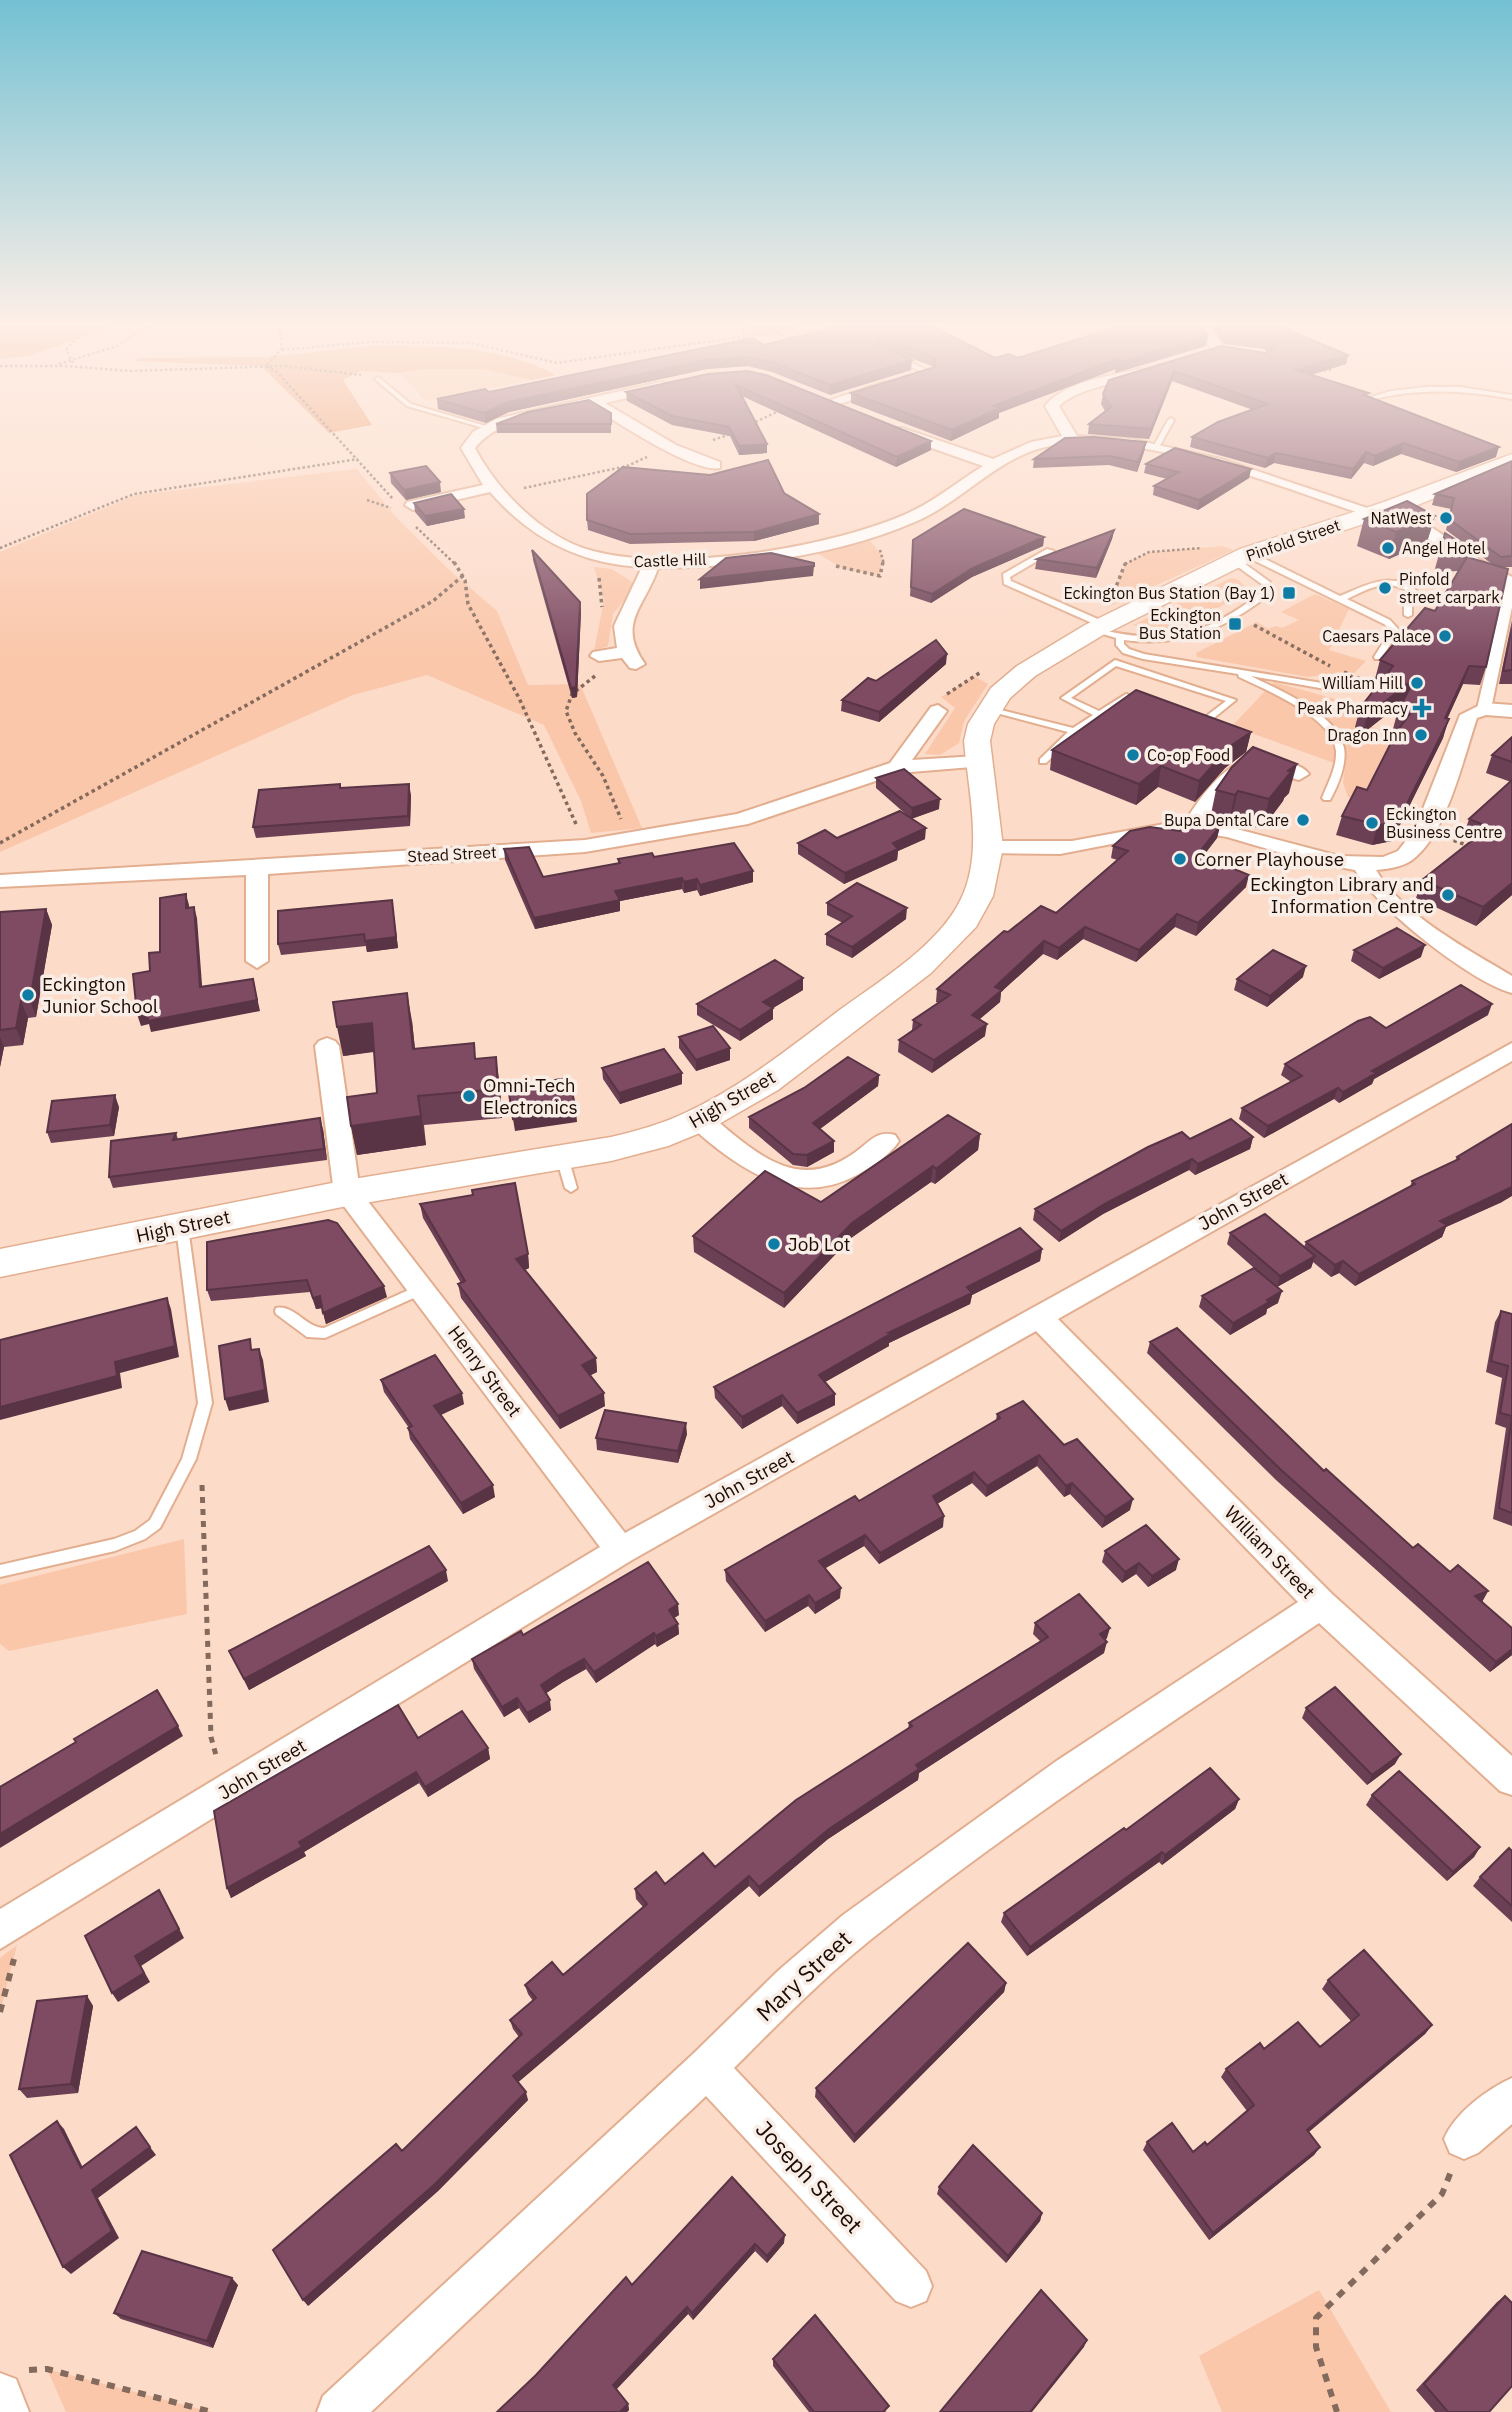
<svg xmlns="http://www.w3.org/2000/svg" width="1512" height="2412" viewBox="0 0 1512 2412" font-family="'IBM Plex Sans',sans-serif">
	<rect width="100%" height="100%" fill="#fddbc9"/>
	<path fill="#fac7aa" d="M 424,369 L 483,369 L 531,380 L 426,401 L 399,373 Z
		M 357,469 L 395,516 L 447,568 L 497,611 L 528,685 L 580,684 L 642,828 L 591,833 L 581,801 L 544,725 L 427,675 L 353,695 L 0,852 L 0,552 L 136,495 Z
		M 870,541 L 883,556 L 880,576 L 843,569 L 817,553 Z
		M 1223,546 L 1234,550 L 1108,607 L 1125,564 L 1149,552 Z
		M 594,567 L 612,569 L 635,584 L 635,587 L 613,614 L 608,646 L 594,651 L 604,600 Z
		M 1231,578 L 1239,580 L 1245,587 L 1240,596 C 1207,613 1171,639 1133,625 Z
		M 1315,594 L 1349,609 L 1329,650 L 1366,661 L 1352,675 L 1384,689 L 1366,688 L 1330,674 L 1308,677 L 1197,657 L 1196,653 L 1257,622 L 1268,629 L 1276,626 L 1282,628 L 1299,620 L 1281,612 Z
		M 974,676 L 988,684 L 964,721 L 959,743 L 940,755 L 925,754 L 955,708 L 941,697 Z
		M 1274,682 L 1349,703 L 1347,708 L 1359,712 L 1356,721 L 1392,734 L 1385,758 L 1363,802 L 1348,797 L 1343,783 L 1345,767 L 1232,726 Z
		M 184,1539 L 187,1614 L 9,1651 L 0,1644 L 0,1585 Z
		M 17,1945 L 0,2012 L 0,1958 Z
		M 1319,2290 L 1391,2412 L 1222,2412 L 1199,2356 Z
		M 47,2369 L 212,2412 L 66,2412 Z"/>
	<path fill="#ed9d6d" d="M 0,323 L 123,323 L 29,356 L 0,359 Z
		M 748,323 L 809,323 L 751,338 Z
		M 369,346 C 434,346 497,344 556,375 L 531,380 L 483,369 L 424,369 L 399,373 L 360,371 L 343,380 L 372,425 L 329,433 L 261,366 L 134,361 L 139,358 L 267,357 Z"/>
	<g fill="none" stroke-linecap="round" stroke-linejoin="round">
		<defs>
			<path id="service" d="M 898,357 L 929,371 L 930,372 L 925,373 L 896,360 Z
				M 378,377 L 411,404 L 492,428 L 487,429 L 407,406 L 376,380 L 375,379 Z
				M 1426,387 L 1460,387 L 1512,395 L 1512,399 C 1465,390 1421,388 1374,399 L 1371,397 L 1391,391 Z
				M 1171,418 L 1174,420 L 1158,449 L 1153,450 L 1152,449 L 1168,420 Z
				M 1047,549 L 1054,551 L 1010,577 L 1011,581 L 1107,623 L 1107,627 L 1101,627 L 1004,584 L 1003,574 Z
				M 1245,552 L 1251,552 L 1340,596 C 1366,585 1392,570 1417,591 L 1412,601 L 1412,615 L 1408,617 L 1404,615 L 1404,601 L 1409,592 C 1386,577 1368,589 1347,599 L 1390,620 L 1399,630 L 1381,659 L 1375,659 L 1374,657 L 1391,630 L 1384,624 L 1245,556 Z
				M 1231,558 L 1237,558 L 1270,582 L 1270,594 C 1224,630 1183,647 1124,640 L 1124,644 L 1129,649 L 1144,654 L 1334,685 L 1335,687 L 1331,690 L 1251,676 C 1280,691 1337,713 1344,748 C 1347,764 1338,786 1330,800 L 1324,800 L 1322,798 C 1328,783 1337,767 1336,751 C 1333,717 1266,690 1239,677 L 1238,674 L 1143,659 L 1123,653 L 1116,645 L 1116,638 L 1090,630 L 1094,628 C 1165,646 1205,637 1263,591 L 1263,585 L 1231,562 Z
				M 1115,660 L 1236,700 L 1204,726 L 1198,726 L 1194,722 L 1195,720 L 1201,720 L 1226,701 L 1116,666 L 1071,698 L 1099,711 L 1126,694 L 1144,700 L 1144,704 L 1127,700 L 1077,733 L 1046,763 L 1040,763 L 1040,759 L 1068,732 L 985,710 L 989,707 L 1073,728 L 1093,715 L 1061,698 Z
				M 562,1153 L 568,1157 L 577,1188 L 571,1192 L 565,1188 L 556,1157 Z
				M 182,1223 L 188,1227 L 212,1403 L 196,1459 L 160,1528 L 145,1539 L 115,1551 L 0,1577 L 0,1565 L 114,1539 L 135,1531 L 150,1520 L 182,1459 L 198,1403 L 176,1227 Z
				M 422,1284 L 427,1286 L 428,1289 L 427,1292 L 325,1338 L 307,1337 L 276,1314 L 275,1311 L 276,1308 C 294,1304 306,1328 324,1328 Z"/>
			<path id="pedestrian" d="M 1507,579 L 1512,579 L 1512,607 L 1491,709 L 1484,713 L 1477,709 Z"/>
			<path id="minor" d="M 1194,323 L 1207,323 L 1222,346 L 1259,354 L 1252,358 L 1213,352 Z
				M 1140,369 L 1145,370 L 1145,376 C 1118,383 1080,387 1059,406 L 1077,436 L 1131,439 L 1221,459 L 1382,513 L 1380,516 L 1368,516 C 1277,486 1152,433 1056,445 C 1002,452 965,500 917,521 C 838,556 744,567 658,568 C 645,607 616,623 645,664 L 636,669 L 630,668 L 622,658 L 599,661 L 590,656 L 593,652 L 617,648 L 614,626 L 642,567 C 580,564 531,539 490,492 L 413,510 L 405,505 L 407,502 L 483,485 L 461,448 L 473,432 L 496,419 L 661,382 L 666,383 L 666,389 L 605,403 L 676,445 L 720,462 L 720,468 C 695,474 615,421 591,406 C 554,414 500,416 475,448 C 497,491 545,539 593,551 C 675,573 829,548 906,514 C 934,502 957,482 983,466 L 892,434 L 892,428 L 902,428 L 993,459 L 1031,442 L 1062,436 L 1045,406 C 1065,381 1110,376 1140,369 Z
				M 884,382 L 889,383 L 889,389 L 829,407 L 822,403 Z
				M 1400,506 L 1477,558 L 1512,577 L 1512,587 C 1467,576 1432,539 1394,514 L 1394,508 Z
				M 1484,703 L 1512,705 L 1512,717 L 1486,715 L 1477,718 C 1464,756 1446,836 1412,860 C 1402,867 1388,869 1376,870 C 1402,915 1469,950 1512,976 L 1512,993 C 1472,983 1375,906 1355,870 L 1312,862 L 1227,837 L 1196,832 L 1163,834 L 1060,854 L 988,853 L 978,847 L 988,841 L 1072,841 L 1186,820 C 1208,785 1239,744 1285,761 C 1294,764 1304,767 1309,774 L 1299,780 C 1288,777 1278,770 1267,768 C 1241,764 1217,802 1206,821 L 1339,856 L 1383,857 L 1398,851 L 1415,829 L 1460,715 Z
				M 938,705 L 947,711 L 912,760 L 977,756 L 987,762 L 984,766 L 899,773 L 748,824 L 585,852 L 268,874 L 268,961 L 257,968 L 246,961 L 246,875 L 0,887 L 0,875 L 585,840 L 737,814 L 890,763 L 931,707 Z
				M 327,1038 L 335,1041 L 339,1046 L 360,1191 L 625,1533 L 1512,1043 L 1512,1061 L 1058,1319 L 1332,1594 L 1512,1756 L 1512,1795 L 1500,1791 L 1319,1623 C 1167,1726 1012,1826 869,1941 C 821,1980 778,2024 734,2068 L 926,2271 L 932,2286 L 926,2301 L 911,2307 L 896,2301 L 706,2096 L 371,2412 L 317,2412 L 323,2396 L 693,2054 L 779,1970 L 843,1915 L 1055,1762 L 1298,1602 L 1036,1331 L 632,1560 L 0,1949 L 0,1909 L 600,1547 L 334,1193 L 315,1046 L 319,1041 Z
				M 700,1112 L 709,1114 C 759,1156 801,1197 862,1147 C 873,1138 880,1131 895,1135 L 899,1141 C 890,1155 872,1167 857,1175 C 806,1202 761,1182 719,1150 C 708,1141 695,1132 688,1120 L 691,1114 Z
				M 1512,2078 L 1512,2124 L 1478,2153 L 1464,2159 L 1450,2153 L 1444,2139 C 1454,2114 1487,2089 1512,2078 Z
				M 0,2373 L 16,2379 L 29,2412 L 0,2412 Z"/>
			<path id="secondary" d="M 1512,454 L 1512,467 L 1400,512 L 1256,559 L 1103,635 L 1035,676 L 1010,698 L 994,724 L 990,741 L 1003,847 L 993,896 L 976,927 L 931,973 L 842,1041 L 778,1090 L 712,1128 L 668,1146 L 611,1161 L 347,1206 L 0,1277 L 0,1249 L 347,1180 L 611,1137 C 637,1131 662,1124 687,1112 C 743,1086 792,1046 841,1009 C 881,980 940,944 961,899 C 984,852 968,790 964,741 L 968,724 L 991,688 L 1017,666 L 1085,625 L 1240,549 L 1384,502 Z"/>
		</defs>
		<use href="#service" stroke="#e2ae8f" stroke-width="4"/>
		<use href="#pedestrian" stroke="#e2ae8f" stroke-width="4"/>
		<use href="#minor" stroke="#e2ae8f" stroke-width="4"/>
		<use href="#secondary" stroke="#e2ae8f" stroke-width="3"/>
		<path stroke="#836a5d" stroke-width="2.5" stroke-dasharray="2.5 2.5" stroke-linecap="butt" d="M 279,323 L 282,348 L 266,366 L 277,372 L 393,499
			M 741,323 L 744,335 L 779,333 L 798,340
			M 779,333 L 782,323
			M 282,350 L 369,342 L 471,343 L 557,363 L 748,336
			M 73,363 L 66,350 L 91,323
			M 59,364 L 117,346 L 153,323
			M 0,366 L 65,366 L 130,371 L 283,366 L 361,375
			M 1319,371 L 1331,370
			M 751,424 L 781,410
			M 713,440 L 731,434
			M 524,488 L 627,466 L 647,457
			M 367,500 L 391,508
			M 416,527 L 455,564
			M 0,548 L 134,494 L 358,459
			M 880,550 L 884,564
			M 1125,564 L 1149,552 L 1202,548"/>
		<path stroke="#836a5d" stroke-width="3.5" stroke-dasharray="3.5 3.5" stroke-linecap="butt" d="M 454,562 L 465,580 L 468,604 L 519,698 L 576,824
			M 836,566 L 880,576 L 883,562
			M 599,578 L 602,607
			M 1114,592 L 1125,564 L 1129,562
			M 1254,625 L 1330,666
			M 1344,672 L 1381,688
			M 595,676 L 572,694 L 566,711 L 575,733 L 603,776 L 621,819
			M 1350,688 L 1380,688
			M 947,694 L 981,672
			M 1447,838 L 1472,847
			M 0,843 L 433,601 L 465,574"/>
		<path stroke="#836a5d" stroke-width="5" stroke-dasharray="6 6" stroke-linecap="butt" d="M 202,1485 L 211,1737 L 217,1759"/>
		<path stroke="#836a5d" stroke-width="6" stroke-dasharray="8 8" stroke-linecap="butt" d="M 0,2012 L 14,1959
			M 29,2370 L 47,2369 L 212,2412
			M 1337,2412 L 1316,2347 L 1316,2318 L 1442,2194 L 1452,2169"/>
		<use href="#service" fill="#fff" fill-rule="evenodd"/>
		<use href="#pedestrian" fill="#fff" fill-rule="evenodd"/>
		<use href="#minor" fill="#fff" fill-rule="evenodd"/>
		<use href="#secondary" fill="#fff" fill-rule="evenodd"/>
	</g>
	<path fill="#6c4054" d="M 851,323 L 995,358 L 1206,346 L 1115,373 L 1116,369 L 999,413 L 999,418 L 951,441 L 851,403 L 851,393 L 934,367 L 890,350 L 911,370 L 830,395 L 772,372 L 747,366 L 707,369 L 509,412 L 486,423 L 438,409 L 437,399 L 489,392 L 764,345 Z
		M 1209,323 L 1272,323 L 1348,355 L 1346,364 L 1311,375 L 1368,397 L 1496,457 L 1456,472 L 1401,454 L 1373,466 L 1364,463 L 1351,479 L 1274,463 L 1265,468 L 1190,447 L 1192,437 L 1253,410 L 1172,381 L 1149,439 L 1088,434 L 1089,424 L 1105,411 L 1101,404 L 1103,394 L 1109,380 L 1267,352 L 1264,349 L 1224,344 Z
		M 708,374 L 931,441 L 931,450 L 896,467 L 742,396 L 767,444 L 767,453 L 739,455 L 730,436 L 672,425 L 627,401 L 626,392 Z
		M 611,413 L 611,433 L 497,433 L 496,424 Z
		M 1146,442 L 1144,452 L 1137,472 L 1109,465 L 1033,468 L 1034,459 Z
		M 1512,461 L 1512,567 L 1503,567 L 1486,667 L 1480,685 L 1463,684 L 1447,719 L 1443,738 L 1392,841 L 1372,845 L 1336,835 L 1342,816 L 1367,790 L 1397,730 L 1393,729 L 1398,710 L 1403,702 L 1362,734 L 1355,727 L 1360,708 L 1381,681 L 1375,679 L 1380,660 L 1435,611 L 1459,571 L 1434,572 L 1445,533 L 1474,551 L 1472,558 L 1492,564 L 1446,530 L 1451,509 L 1432,505 L 1435,494 Z
		M 1146,464 L 1251,469 L 1249,478 L 1198,510 L 1153,495 L 1154,486 L 1167,479 L 1144,473 Z
		M 390,473 L 441,492 L 406,500 L 391,483 Z
		M 784,493 L 819,524 L 754,541 L 630,544 L 588,530 L 587,520 Z
		M 414,503 L 465,518 L 427,526 L 415,512 Z
		M 1435,516 L 1427,542 L 1389,559 L 1357,546 L 1364,519 Z
		M 1114,530 L 1112,539 L 1096,578 L 1035,569 L 1037,559 Z
		M 1044,537 L 1043,546 L 972,577 L 931,603 L 910,596 L 913,540 Z
		M 532,550 L 580,602 L 581,612 L 577,697 L 572,698 L 533,560 Z
		M 1512,620 L 1512,684 L 1499,684 Z
		M 946,664 L 879,722 L 841,711 L 842,700 L 876,681 Z
		M 1251,732 L 1246,752 L 1225,768 L 1195,802 L 1158,787 L 1136,805 L 1050,770 L 1052,750 Z
		M 1512,737 L 1512,895 L 1476,926 L 1416,898 L 1422,880 L 1472,841 L 1463,837 L 1469,819 L 1511,782 L 1486,773 L 1492,755 Z
		M 876,778 L 939,809 L 911,819 L 925,839 L 898,851 L 897,860 L 844,884 L 798,854 L 798,843 L 837,838 L 909,817 L 876,788 Z
		M 1216,790 L 1289,793 L 1284,798 L 1283,801 L 1262,829 L 1231,821 L 1228,824 L 1210,819 Z
		M 411,795 L 410,826 L 256,838 L 253,827 Z
		M 1220,826 L 1217,838 L 1203,856 L 1246,887 L 1196,936 L 1175,927 L 1136,962 L 1083,939 L 1057,960 L 1043,954 L 1001,992 L 1000,1002 L 980,1019 L 985,1036 L 932,1073 L 898,1052 L 899,1040 L 912,1030 L 913,1020 L 939,1003 L 936,1002 L 937,989 L 1008,932 L 1056,913 L 1117,860 L 1111,858 L 1113,846 L 1180,831 Z
		M 504,849 L 543,877 L 618,863 L 618,859 L 654,857 L 753,882 L 700,896 L 697,890 L 684,893 L 682,889 L 620,901 L 620,911 L 535,929 L 505,860 Z
		M 392,900 L 398,948 L 367,952 L 366,946 L 281,955 L 278,944 Z
		M 827,903 L 906,919 L 852,958 L 826,945 L 826,934 L 843,923 L 827,915 Z
		M 46,909 L 52,925 L 36,1017 L 28,1018 L 23,1045 L 4,1047 L 0,1067 L 0,912 Z
		M 1354,950 L 1421,957 L 1379,979 L 1351,961 Z
		M 1303,977 L 1267,1007 L 1234,990 L 1237,979 Z
		M 803,990 L 773,1008 L 773,1019 L 740,1041 L 697,1015 L 697,1004 Z
		M 1488,1015 L 1374,1079 L 1372,1084 L 1339,1103 L 1334,1099 L 1264,1138 L 1239,1119 L 1242,1108 L 1291,1082 L 1281,1075 L 1285,1064 L 1386,1028 Z
		M 412,1021 L 415,1049 L 476,1059 L 500,1086 L 502,1118 L 424,1125 L 426,1145 L 357,1155 L 351,1126 L 377,1093 L 374,1052 L 343,1056 Z
		M 679,1037 L 730,1048 L 730,1060 L 696,1071 L 679,1048 Z
		M 602,1068 L 682,1073 L 682,1084 L 620,1104 L 603,1079 Z
		M 879,1075 L 878,1086 L 820,1129 L 834,1141 L 834,1152 L 807,1167 L 793,1165 L 749,1128 L 749,1117 Z
		M 119,1107 L 114,1136 L 51,1143 L 47,1132 Z
		M 323,1129 L 327,1160 L 113,1188 L 109,1177 L 176,1133 L 178,1139 Z
		M 980,1134 L 978,1150 L 935,1184 L 931,1182 L 851,1238 L 784,1308 L 694,1252 L 693,1236 L 821,1202 Z
		M 1253,1137 L 1250,1149 L 1195,1175 L 1189,1170 L 1103,1214 L 1059,1242 L 1033,1220 L 1035,1209 L 1190,1139 Z
		M 1457,1157 L 1502,1202 L 1446,1227 L 1442,1237 L 1355,1286 L 1339,1273 L 1331,1277 L 1313,1262 L 1311,1268 L 1277,1287 L 1278,1303 L 1267,1309 L 1266,1314 L 1230,1335 L 1199,1307 L 1202,1296 L 1254,1268 L 1227,1244 L 1230,1233 L 1304,1247 L 1306,1242 L 1410,1187 L 1412,1181 L 1455,1161 Z
		M 420,1204 L 528,1254 L 529,1268 L 525,1270 L 596,1358 L 597,1372 L 590,1375 L 605,1406 L 560,1429 L 461,1298 L 458,1284 L 461,1283 L 423,1218 Z
		M 207,1242 L 387,1297 L 326,1324 L 322,1308 L 316,1309 L 310,1292 L 211,1301 L 207,1290 Z
		M 1042,1249 L 1040,1261 L 972,1295 L 970,1304 L 889,1343 L 889,1346 L 825,1382 L 835,1405 L 797,1424 L 782,1406 L 742,1429 L 715,1398 L 714,1387 Z
		M 1501,1311 L 1512,1314 L 1512,1526 L 1493,1519 L 1506,1428 L 1495,1424 L 1502,1378 L 1486,1372 L 1495,1322 Z
		M 1150,1342 L 1324,1471 L 1413,1548 L 1450,1572 L 1488,1591 L 1482,1602 L 1512,1655 L 1490,1672 L 1276,1480 L 1147,1353 Z
		M 381,1380 L 464,1404 L 441,1415 L 495,1497 L 463,1514 L 410,1439 L 408,1428 L 409,1428 L 384,1392 Z
		M 997,1414 L 1064,1445 L 1130,1510 L 1102,1528 L 1070,1494 L 1064,1497 L 1037,1466 L 986,1497 L 972,1483 L 937,1504 L 943,1527 L 879,1564 L 864,1546 L 825,1568 L 840,1598 L 815,1614 L 808,1606 L 765,1632 L 726,1581 L 725,1570 L 859,1501 L 996,1420 Z
		M 687,1434 L 678,1463 L 597,1450 L 596,1438 Z
		M 1105,1551 L 1176,1570 L 1148,1587 L 1136,1574 L 1122,1583 L 1102,1562 Z
		M 448,1581 L 249,1690 L 229,1651 Z
		M 679,1615 L 674,1618 L 678,1624 L 679,1634 L 657,1647 L 655,1644 L 596,1683 L 586,1669 L 563,1682 L 546,1693 L 551,1710 L 529,1723 L 519,1708 L 504,1717 L 474,1669 L 472,1659 L 523,1635 Z
		M 1035,1623 L 1107,1638 L 1105,1640 L 1104,1653 L 919,1773 L 918,1780 L 828,1839 L 759,1897 L 749,1886 L 518,2082 L 528,2100 L 438,2191 L 308,2306 L 402,2151 L 519,2037 L 513,2029 L 510,2020 L 533,2001 L 528,1994 L 525,1985 L 563,1975 L 643,1907 L 636,1899 L 635,1889 L 665,1884 L 715,1867 L 908,1729 L 909,1723 L 1040,1641 L 1033,1634 Z
		M 1306,1708 L 1395,1764 L 1367,1785 L 1302,1718 Z
		M 418,1738 L 488,1748 L 490,1759 L 428,1797 L 419,1783 L 304,1852 L 306,1856 L 231,1898 L 227,1888 Z
		M 1372,1795 L 1480,1847 L 1474,1857 L 1447,1881 L 1366,1805 Z
		M 1239,1799 L 1235,1809 L 1162,1865 L 1159,1862 L 1027,1956 L 1001,1922 L 1004,1913 L 1126,1830 Z
		M 1512,1851 L 1512,1922 L 1473,1886 L 1480,1877 Z
		M 1328,1980 L 1432,2025 L 1425,2034 L 1309,2132 L 1320,2147 L 1314,2155 L 1209,2240 L 1143,2150 L 1147,2142 L 1193,2152 L 1207,2145 L 1247,2111 L 1221,2077 L 1226,2069 L 1264,2049 L 1320,2047 L 1351,2021 L 1322,1989 Z
		M 1006,1983 L 1004,1992 L 854,2143 L 815,2097 L 816,2088 Z
		M 87,1996 L 93,2006 L 78,2093 L 27,2098 L 19,2089 Z
		M 732,2177 L 784,2243 L 767,2263 L 755,2251 L 693,2320 L 688,2314 L 616,2389 L 628,2404 L 629,2410 L 627,2412 L 497,2412 L 632,2285 Z
		M 939,2187 L 1042,2213 L 1040,2221 L 1006,2263 L 937,2194 Z
		M 238,2285 L 213,2348 L 121,2319 L 114,2313 Z
		M 1505,2296 L 1489,2412 L 1435,2412 L 1416,2390 L 1497,2302 Z
		M 773,2359 L 887,2412 L 809,2412 L 773,2366 Z"/>
	<path fill="#583445" d="M 1208,336 L 1206,346 L 1115,373 L 1116,369 L 999,413 L 999,418 L 951,441 L 952,430 L 993,406 L 1119,358 Z
		M 1348,355 L 1346,364 L 1294,380 L 1296,370 Z
		M 747,357 L 747,366 L 707,369 L 509,412 L 486,423 L 484,413 L 508,402 L 707,360 Z
		M 912,360 L 911,370 L 830,395 L 830,385 Z
		M 1174,371 L 1172,381 L 1149,439 L 1151,429 Z
		M 931,441 L 931,450 L 896,467 L 897,457 Z
		M 1146,442 L 1144,452 L 1137,472 L 1138,462 Z
		M 1403,443 L 1401,454 L 1373,466 L 1375,456 Z
		M 767,444 L 767,453 L 739,455 L 739,446 Z
		M 1499,447 L 1496,457 L 1456,472 L 1459,462 Z
		M 1366,452 L 1364,463 L 1351,479 L 1353,469 Z
		M 1276,453 L 1274,463 L 1265,468 L 1268,458 Z
		M 1251,469 L 1249,478 L 1198,510 L 1199,500 Z
		M 440,482 L 441,492 L 406,500 L 404,490 Z
		M 464,509 L 465,518 L 427,526 L 425,516 Z
		M 819,514 L 819,524 L 754,541 L 754,532 Z
		M 1435,516 L 1427,542 L 1389,559 L 1396,532 Z
		M 1114,530 L 1112,539 L 1096,578 L 1097,568 Z
		M 1044,537 L 1043,546 L 972,577 L 931,603 L 932,594 L 973,568 Z
		M 814,566 L 813,576 L 700,589 L 700,579 Z
		M 580,602 L 581,612 L 577,697 L 572,698 L 571,688 Z
		M 947,654 L 946,664 L 879,722 L 879,712 Z
		M 1469,666 L 1463,684 L 1439,737 L 1445,718 Z
		M 1416,677 L 1411,695 L 1362,734 L 1367,716 Z
		M 1449,719 L 1443,738 L 1392,841 L 1372,845 L 1378,825 Z
		M 1251,732 L 1246,752 L 1225,768 L 1195,802 L 1199,781 L 1229,747 Z
		M 1297,764 L 1289,793 L 1284,798 L 1283,801 L 1262,829 L 1269,799 L 1288,771 Z
		M 1161,766 L 1158,787 L 1136,805 L 1139,784 Z
		M 409,784 L 411,795 L 410,826 L 408,816 Z
		M 1238,791 L 1231,821 L 1228,824 L 1235,795 Z
		M 940,799 L 939,809 L 911,819 L 912,808 Z
		M 1220,826 L 1217,838 L 1195,867 L 1198,854 Z
		M 926,828 L 925,839 L 898,851 L 897,860 L 844,884 L 845,873 L 893,843 Z
		M 753,871 L 753,882 L 700,896 L 700,885 Z
		M 1249,875 L 1246,887 L 1196,936 L 1198,923 Z
		M 682,878 L 682,889 L 620,901 L 620,911 L 535,929 L 534,918 L 615,891 Z
		M 697,879 L 697,890 L 684,893 L 684,882 Z
		M 1512,883 L 1512,895 L 1476,926 L 1483,907 Z
		M 186,894 L 189,905 L 189,919 L 186,908 Z
		M 392,900 L 398,948 L 367,952 L 365,941 Z
		M 194,907 L 197,918 L 203,998 L 200,987 Z
		M 907,908 L 906,919 L 852,958 L 852,947 Z
		M 46,909 L 52,925 L 36,1017 L 30,1000 Z
		M 1177,914 L 1175,927 L 1136,962 L 1139,950 Z
		M 1085,927 L 1083,939 L 1057,960 L 1059,948 Z
		M 1044,941 L 1043,954 L 1001,992 L 1000,1002 L 970,1027 L 972,1015 L 995,987 Z
		M 1425,945 L 1421,957 L 1379,979 L 1383,968 Z
		M 1306,966 L 1303,977 L 1267,1007 L 1270,996 Z
		M 803,978 L 803,990 L 773,1008 L 773,1019 L 740,1041 L 740,1030 L 763,1002 Z
		M 253,979 L 260,1011 L 151,1032 L 149,1024 L 141,1026 L 137,1014 Z
		M 407,993 L 412,1021 L 418,1078 L 413,1049 Z
		M 21,1001 L 28,1018 L 23,1045 L 16,1028 Z
		M 1492,1004 L 1488,1015 L 1374,1079 L 1372,1084 L 1339,1103 L 1343,1092 L 1372,1071 Z
		M 372,1023 L 377,1051 L 343,1056 L 337,1027 Z
		M 987,1024 L 985,1036 L 932,1073 L 934,1060 Z
		M 0,1037 L 4,1047 L 0,1067 Z
		M 730,1048 L 730,1060 L 696,1071 L 696,1060 Z
		M 496,1057 L 500,1086 L 502,1118 L 498,1089 Z
		M 682,1073 L 682,1084 L 620,1104 L 619,1093 Z
		M 879,1075 L 878,1086 L 813,1134 L 813,1123 Z
		M 1338,1088 L 1334,1099 L 1264,1138 L 1268,1126 Z
		M 115,1095 L 119,1107 L 114,1136 L 110,1125 Z
		M 418,1096 L 426,1145 L 357,1155 L 351,1126 Z
		M 576,1110 L 577,1122 L 515,1131 L 513,1119 Z
		M 320,1118 L 323,1129 L 327,1160 L 324,1149 Z
		M 980,1134 L 978,1150 L 935,1184 L 936,1169 Z
		M 1253,1137 L 1250,1149 L 1195,1175 L 1198,1164 Z
		M 834,1141 L 834,1152 L 807,1167 L 807,1155 Z
		M 1192,1159 L 1189,1170 L 1103,1214 L 1059,1242 L 1061,1231 L 1106,1203 Z
		M 933,1166 L 931,1182 L 851,1238 L 784,1308 L 784,1293 L 852,1223 Z
		M 1512,1187 L 1512,1196 L 1502,1202 L 1446,1227 L 1442,1237 L 1355,1286 L 1359,1274 L 1440,1221 Z
		M 1042,1249 L 1040,1261 L 972,1295 L 970,1304 L 889,1343 L 889,1346 L 818,1386 L 819,1375 L 967,1287 Z
		M 528,1254 L 529,1268 L 518,1273 L 516,1259 Z
		M 1315,1256 L 1311,1268 L 1277,1287 L 1280,1276 Z
		M 1343,1261 L 1339,1273 L 1331,1277 L 1335,1265 Z
		M 384,1286 L 387,1297 L 326,1324 L 323,1313 Z
		M 1282,1291 L 1278,1303 L 1267,1309 L 1266,1314 L 1230,1335 L 1233,1323 L 1267,1300 Z
		M 320,1296 L 323,1308 L 316,1309 L 313,1298 Z
		M 167,1298 L 171,1309 L 179,1357 L 120,1373 L 122,1388 L 0,1420 L 0,1407 L 115,1362 Z
		M 259,1349 L 263,1360 L 269,1402 L 229,1411 L 225,1399 Z
		M 596,1358 L 597,1372 L 584,1379 L 582,1365 Z
		M 462,1393 L 464,1404 L 436,1417 L 434,1406 Z
		M 604,1393 L 605,1406 L 560,1429 L 558,1416 Z
		M 835,1394 L 835,1405 L 797,1424 L 797,1413 Z
		M 782,1395 L 782,1406 L 742,1429 L 742,1417 Z
		M 686,1423 L 687,1434 L 678,1463 L 678,1451 Z
		M 1039,1455 L 1037,1466 L 986,1497 L 987,1486 Z
		M 974,1472 L 972,1483 L 932,1507 L 933,1496 Z
		M 1072,1483 L 1070,1494 L 1064,1497 L 1066,1486 Z
		M 493,1485 L 495,1497 L 463,1514 L 461,1503 Z
		M 1133,1499 L 1130,1510 L 1102,1528 L 1105,1517 Z
		M 944,1516 L 943,1527 L 879,1564 L 880,1553 Z
		M 865,1535 L 864,1546 L 819,1572 L 819,1561 Z
		M 1179,1559 L 1176,1570 L 1148,1587 L 1152,1576 Z
		M 1139,1563 L 1136,1574 L 1122,1583 L 1125,1572 Z
		M 446,1570 L 448,1581 L 249,1690 L 244,1679 Z
		M 841,1588 L 840,1598 L 815,1614 L 815,1603 Z
		M 1488,1591 L 1482,1602 L 1475,1596 Z
		M 809,1595 L 808,1606 L 765,1632 L 765,1621 Z
		M 678,1604 L 679,1615 L 669,1621 L 669,1610 Z
		M 678,1624 L 679,1634 L 657,1647 L 656,1636 Z
		M 1110,1628 L 1107,1638 L 1097,1645 L 1100,1634 Z
		M 654,1633 L 655,1644 L 596,1683 L 594,1672 Z
		M 1107,1642 L 1104,1653 L 919,1773 L 918,1780 L 828,1839 L 759,1897 L 759,1887 L 829,1829 L 916,1765 Z
		M 1512,1649 L 1512,1655 L 1490,1672 L 1496,1662 Z
		M 584,1659 L 586,1669 L 563,1682 L 542,1696 L 541,1685 L 562,1671 Z
		M 517,1698 L 519,1708 L 504,1717 L 502,1707 Z
		M 550,1700 L 551,1710 L 529,1723 L 527,1713 Z
		M 178,1726 L 183,1736 L 0,1848 L 0,1834 Z
		M 488,1748 L 490,1759 L 428,1797 L 425,1787 Z
		M 1401,1754 L 1395,1764 L 1367,1785 L 1372,1775 Z
		M 416,1772 L 419,1783 L 304,1852 L 306,1856 L 231,1898 L 227,1888 L 299,1842 Z
		M 1239,1799 L 1235,1809 L 1162,1865 L 1165,1855 Z
		M 1480,1847 L 1474,1857 L 1447,1881 L 1453,1872 Z
		M 1162,1852 L 1159,1862 L 1027,1956 L 1030,1947 Z
		M 749,1876 L 749,1886 L 515,2085 L 513,2076 Z
		M 159,1890 L 184,1938 L 141,1966 L 150,1982 L 118,2002 L 112,1993 L 135,1956 Z
		M 1006,1983 L 1004,1992 L 854,2143 L 855,2135 Z
		M 87,1996 L 93,2006 L 78,2093 L 71,2084 Z
		M 1432,2025 L 1425,2034 L 1301,2138 L 1307,2130 Z
		M 526,2092 L 528,2100 L 438,2191 L 308,2306 L 303,2300 Z
		M 57,2121 L 64,2129 L 87,2176 L 81,2168 Z
		M 150,2147 L 156,2155 L 98,2198 L 119,2238 L 71,2274 L 63,2267 L 92,2190 Z
		M 1320,2147 L 1314,2155 L 1209,2240 L 1213,2233 Z
		M 1042,2213 L 1040,2221 L 1006,2263 L 1008,2256 Z
		M 785,2235 L 784,2243 L 767,2263 L 767,2256 Z
		M 755,2244 L 755,2251 L 693,2320 L 692,2313 Z
		M 232,2278 L 238,2285 L 213,2348 L 207,2341 Z
		M 687,2307 L 688,2314 L 615,2391 L 613,2385 Z
		M 1087,2340 L 1084,2347 L 1032,2412 L 1030,2412 Z
		M 628,2404 L 629,2410 L 627,2412 L 620,2412 Z"/>
	<path fill="#7e4b62" stroke="#583445" stroke-width="2" d="M 851,323 L 926,323 L 995,358 L 1009,354 L 1018,358 L 1129,323 L 1199,323 L 1208,336 L 1117,363 L 1119,358 L 993,406 L 1000,408 L 952,430 L 851,393 L 935,367 L 935,358 L 880,336 L 877,344 L 912,360 L 830,385 L 772,362 L 747,357 L 707,360 L 508,402 L 484,413 L 437,399 L 485,389 L 489,392 L 752,338 L 764,345 Z
		M 1217,323 L 1272,323 L 1348,355 L 1296,370 L 1369,393 L 1364,395 L 1499,447 L 1459,462 L 1403,443 L 1375,456 L 1366,452 L 1353,469 L 1276,453 L 1268,458 L 1192,437 L 1218,422 L 1268,404 L 1174,371 L 1151,429 L 1089,424 L 1111,407 L 1103,394 L 1109,380 L 1221,346 L 1265,353 L 1275,347 L 1266,340 L 1225,334 Z
		M 747,371 L 766,375 L 931,441 L 897,457 L 736,385 L 767,444 L 739,446 L 729,427 L 672,416 L 626,392 L 708,374 Z
		M 589,400 L 611,413 L 611,424 L 496,424 L 528,412 Z
		M 1094,437 L 1146,442 L 1138,462 L 1110,456 L 1034,459 L 1065,438 Z
		M 1175,448 L 1251,469 L 1199,500 L 1154,486 L 1179,472 L 1146,464 Z
		M 768,460 L 784,493 L 819,514 L 754,532 L 630,534 L 587,520 L 587,494 L 623,467 L 710,475 Z
		M 1512,461 L 1512,556 L 1501,557 L 1449,519 L 1454,498 L 1435,494 Z
		M 426,466 L 440,482 L 404,490 L 390,473 Z
		M 451,494 L 464,509 L 425,516 L 414,503 Z
		M 1407,501 L 1435,516 L 1396,532 L 1364,519 Z
		M 964,509 L 1044,537 L 973,568 L 932,594 L 911,587 L 913,540 Z
		M 1114,530 L 1097,568 L 1037,559 Z
		M 1445,533 L 1474,551 L 1440,553 Z
		M 532,550 L 580,602 L 576,687 L 571,688 Z
		M 771,553 L 814,563 L 814,566 L 700,579 L 726,558 Z
		M 1467,557 L 1508,569 L 1486,667 L 1469,666 L 1445,718 L 1449,719 L 1398,822 L 1378,825 L 1342,816 L 1357,787 L 1367,790 L 1397,731 L 1410,714 L 1398,710 L 1416,677 L 1367,716 L 1360,708 L 1393,666 L 1380,660 L 1425,608 L 1435,611 Z
		M 1512,628 L 1512,670 L 1503,671 Z
		M 936,640 L 947,654 L 879,712 L 842,700 L 868,678 L 876,681 Z
		M 1136,690 L 1251,732 L 1229,747 L 1199,781 L 1161,766 L 1139,784 L 1052,750 Z
		M 1512,737 L 1512,762 L 1492,755 Z
		M 1253,747 L 1297,764 L 1288,771 L 1291,772 L 1269,799 L 1238,791 L 1235,795 L 1216,790 L 1232,767 Z
		M 904,769 L 940,799 L 912,808 L 876,778 Z
		M 1512,780 L 1512,883 L 1483,907 L 1422,880 L 1489,827 L 1469,819 Z
		M 340,784 L 340,788 L 409,784 L 408,816 L 253,827 L 259,790 Z
		M 900,811 L 926,828 L 893,843 L 898,849 L 845,873 L 798,843 L 825,830 L 837,838 Z
		M 1198,822 L 1220,826 L 1198,854 L 1249,875 L 1198,923 L 1177,914 L 1139,950 L 1085,927 L 1059,948 L 1044,941 L 995,987 L 1002,990 L 972,1015 L 987,1024 L 934,1060 L 899,1040 L 921,1025 L 913,1020 L 950,995 L 937,989 L 1004,931 L 1008,932 L 1041,906 L 1056,913 L 1128,851 L 1113,846 L 1130,831 L 1150,827 L 1180,831 L 1184,823 Z
		M 734,843 L 753,871 L 700,885 L 697,879 L 684,882 L 682,878 L 615,891 L 620,900 L 534,918 L 504,849 L 529,847 L 543,877 L 620,863 L 618,859 L 652,853 L 654,857 Z
		M 857,883 L 907,908 L 852,947 L 826,934 L 852,916 L 827,903 Z
		M 186,894 L 186,908 L 194,907 L 200,987 L 253,979 L 257,1000 L 148,1021 L 147,1012 L 137,1014 L 133,974 L 150,971 L 149,953 L 160,952 L 160,898 Z
		M 392,900 L 396,937 L 365,941 L 364,934 L 278,944 L 278,911 Z
		M 46,909 L 30,1000 L 21,1001 L 16,1028 L 0,1030 L 0,912 Z
		M 1397,928 L 1425,945 L 1383,968 L 1354,950 Z
		M 1273,950 L 1306,966 L 1270,996 L 1237,979 Z
		M 775,960 L 803,978 L 763,1002 L 773,1008 L 740,1030 L 697,1004 Z
		M 1461,985 L 1492,1004 L 1372,1071 L 1376,1073 L 1343,1092 L 1338,1088 L 1268,1126 L 1242,1108 L 1302,1076 L 1285,1064 L 1358,1021 L 1370,1017 L 1386,1028 Z
		M 407,993 L 413,1049 L 474,1043 L 475,1059 L 496,1057 L 498,1089 L 418,1096 L 421,1116 L 351,1126 L 347,1097 L 377,1093 L 372,1023 L 337,1027 L 333,1002 Z
		M 713,1026 L 730,1048 L 696,1060 L 679,1037 Z
		M 664,1049 L 682,1073 L 619,1093 L 602,1068 Z
		M 848,1057 L 879,1075 L 813,1123 L 834,1141 L 807,1155 L 793,1154 L 749,1117 L 804,1088 Z
		M 569,1078 L 576,1110 L 513,1119 L 508,1087 Z
		M 115,1095 L 110,1125 L 47,1132 L 52,1101 Z
		M 948,1115 L 980,1134 L 936,1169 L 933,1166 L 852,1223 L 784,1293 L 693,1236 L 765,1171 L 821,1202 Z
		M 320,1118 L 324,1149 L 109,1177 L 111,1141 L 176,1133 L 173,1140 Z
		M 1231,1119 L 1253,1137 L 1198,1164 L 1192,1159 L 1106,1203 L 1061,1231 L 1035,1209 L 1148,1147 L 1182,1132 L 1190,1139 Z
		M 1512,1124 L 1512,1187 L 1440,1221 L 1447,1225 L 1359,1274 L 1343,1261 L 1335,1265 L 1306,1242 L 1415,1184 L 1412,1181 L 1459,1159 L 1457,1157 Z
		M 515,1183 L 528,1254 L 516,1259 L 596,1358 L 582,1365 L 604,1393 L 558,1416 L 458,1284 L 465,1281 L 420,1204 L 473,1195 L 472,1190 Z
		M 1265,1214 L 1315,1256 L 1280,1276 L 1230,1233 Z
		M 328,1220 L 337,1223 L 384,1286 L 323,1313 L 320,1296 L 313,1298 L 307,1280 L 207,1290 L 207,1242 Z
		M 1020,1228 L 1042,1249 L 967,1287 L 972,1293 L 888,1333 L 890,1334 L 819,1375 L 835,1394 L 797,1413 L 782,1395 L 742,1417 L 714,1387 Z
		M 1254,1268 L 1282,1291 L 1267,1300 L 1269,1302 L 1233,1323 L 1202,1296 Z
		M 167,1298 L 175,1346 L 115,1362 L 117,1376 L 0,1407 L 0,1340 Z
		M 1501,1311 L 1512,1314 L 1512,1513 L 1499,1508 L 1512,1416 L 1500,1413 L 1508,1366 L 1491,1361 Z
		M 1177,1328 L 1324,1471 L 1326,1469 L 1413,1548 L 1418,1544 L 1450,1572 L 1458,1565 L 1488,1591 L 1475,1596 L 1512,1628 L 1512,1649 L 1496,1662 L 1280,1469 L 1150,1342 Z
		M 250,1339 L 251,1350 L 259,1349 L 265,1390 L 225,1399 L 219,1346 Z
		M 435,1355 L 462,1393 L 434,1406 L 493,1485 L 461,1503 L 408,1428 L 412,1426 L 381,1380 Z
		M 1023,1401 L 1064,1445 L 1077,1439 L 1133,1499 L 1105,1517 L 1072,1483 L 1066,1486 L 1039,1455 L 987,1486 L 974,1472 L 933,1496 L 944,1516 L 880,1553 L 865,1535 L 819,1561 L 841,1588 L 815,1603 L 809,1595 L 765,1621 L 725,1570 L 855,1496 L 859,1501 L 1000,1418 L 997,1414 Z
		M 605,1410 L 686,1423 L 678,1451 L 596,1438 Z
		M 1146,1525 L 1179,1559 L 1152,1576 L 1139,1563 L 1125,1572 L 1105,1551 Z
		M 429,1546 L 446,1570 L 244,1679 L 229,1651 Z
		M 648,1562 L 678,1604 L 669,1610 L 678,1624 L 656,1636 L 654,1633 L 594,1672 L 584,1659 L 562,1671 L 541,1685 L 550,1700 L 527,1713 L 517,1698 L 502,1707 L 472,1659 L 521,1631 L 523,1635 Z
		M 1079,1594 L 1110,1628 L 1100,1634 L 1107,1642 L 916,1765 L 919,1769 L 829,1829 L 759,1887 L 749,1876 L 513,2076 L 526,2092 L 435,2184 L 303,2300 L 273,2250 L 396,2144 L 402,2151 L 522,2034 L 510,2020 L 536,1998 L 525,1985 L 552,1962 L 563,1975 L 647,1904 L 635,1889 L 656,1872 L 665,1884 L 703,1853 L 715,1867 L 796,1800 L 912,1726 L 909,1723 L 1048,1637 L 1035,1623 Z
		M 1335,1687 L 1401,1754 L 1372,1775 L 1306,1708 Z
		M 157,1690 L 178,1726 L 0,1834 L 0,1787 L 76,1742 L 74,1739 Z
		M 398,1705 L 418,1738 L 462,1711 L 488,1748 L 425,1787 L 416,1772 L 299,1842 L 302,1847 L 227,1888 L 214,1811 Z
		M 1210,1768 L 1239,1799 L 1165,1855 L 1162,1852 L 1030,1947 L 1004,1913 L 1124,1828 L 1126,1830 Z
		M 1399,1771 L 1480,1847 L 1453,1872 L 1372,1795 Z
		M 1509,1848 L 1512,1851 L 1512,1906 L 1480,1877 Z
		M 159,1890 L 179,1929 L 135,1956 L 144,1973 L 112,1993 L 85,1936 Z
		M 968,1943 L 1006,1983 L 855,2135 L 816,2088 Z
		M 1364,1950 L 1432,2025 L 1307,2130 L 1320,2147 L 1213,2233 L 1147,2142 L 1172,2123 L 1193,2152 L 1205,2142 L 1207,2145 L 1254,2105 L 1226,2069 L 1260,2043 L 1264,2049 L 1298,2022 L 1320,2047 L 1359,2015 L 1328,1980 Z
		M 87,1996 L 71,2084 L 19,2089 L 37,2001 Z
		M 57,2121 L 81,2168 L 136,2127 L 150,2147 L 92,2190 L 112,2231 L 63,2267 L 10,2155 Z
		M 973,2145 L 1042,2213 L 1008,2256 L 939,2187 Z
		M 732,2177 L 785,2235 L 767,2256 L 755,2244 L 692,2313 L 687,2307 L 613,2385 L 628,2404 L 620,2412 L 497,2412 L 536,2375 L 626,2277 L 632,2285 Z
		M 142,2251 L 232,2278 L 207,2341 L 114,2313 Z
		M 1041,2290 L 1087,2340 L 1030,2412 L 940,2412 Z
		M 1505,2296 L 1512,2303 L 1512,2386 L 1489,2412 L 1448,2412 L 1424,2384 Z
		M 815,2315 L 889,2406 L 883,2412 L 814,2412 L 773,2359 Z"/>
	<linearGradient id="sky" x2="0" y2="1"><stop stop-color="#73c1d3"/><stop offset="0.49" stop-color="#feefe7"/><stop offset="1" stop-color="#feefe7" stop-opacity="0"/></linearGradient>
	<rect width="1512" height="661" fill="url(#sky)"/>
	<g fill="#0f7ca5" stroke="#f9eee7" stroke-width="2.5">
		<circle cx="1446" cy="518" r="7"/>
		<circle cx="1388" cy="548" r="7"/>
		<circle cx="1385" cy="588" r="7"/>
		<rect x="1282" y="586" width="14" height="14" rx="3.5"/>
		<rect x="1228" y="617" width="14" height="14" rx="3.5"/>
		<circle cx="1445" cy="636" r="7"/>
		<circle cx="1417" cy="683" r="7"/>
		<path d="M1418.5 697.5h7v7h7v7h-7v7h-7v-7h-7v-7h7z"/>
		<circle cx="1421" cy="735" r="7"/>
		<circle cx="1133" cy="755" r="7"/>
		<circle cx="1303" cy="820" r="7"/>
		<circle cx="1372" cy="823" r="7"/>
		<circle cx="1180" cy="859" r="7"/>
		<circle cx="1448" cy="895" r="7"/>
		<circle cx="28" cy="995" r="7"/>
		<circle cx="469" cy="1096" r="7"/>
		<circle cx="774" cy="1244" r="7"/>
	</g>
	<g text-anchor="middle" stroke-width="7" stroke-linejoin="round" paint-order="stroke">
		<g font-size="16" fill="#1e0c03" stroke="#f9eee7" text-anchor="end">
			<text x="1432" y="524">NatWest</text>
			<text x="1402" y="554" text-anchor="start">Angel Hotel</text>
			<text x="1399" y="585" text-anchor="start">Pinfold<tspan x="1399" dy="18">street carpark</tspan></text>
			<text x="1275" y="599">Eckington Bus Station (Bay 1)</text>
			<text x="1221" y="621">Eckington<tspan x="1221" dy="18">Bus Station</tspan></text>
			<text x="1431" y="642">Caesars Palace</text>
			<text x="1403" y="689">William Hill</text>
			<text x="1408" y="714">Peak Pharmacy</text>
			<text x="1407" y="741">Dragon Inn</text>
			<text x="1147" y="761" text-anchor="start">Co-op Food</text>
			<text x="1386" y="820" text-anchor="start">Eckington<tspan x="1386" dy="18">Business Centre</tspan></text>
			<text x="1289" y="826">Bupa Dental Care</text>
		</g>
		<g font-size="16" fill="#1e0c03" stroke="#f9eee7">
			<text transform="translate(1293 540) rotate(-19)" y="6">Pinfold Street</text>
			<text transform="translate(670 560) rotate(-2)" y="6">Castle Hill</text>
			<text transform="translate(452 854) rotate(-3)" y="6">Stead Street</text>
		</g>
		<g font-size="19" fill="#1e0c03" stroke="#f9eee7" text-anchor="start">
			<text x="1194" y="866">Corner Playhouse</text>
			<text x="1434" y="891" text-anchor="end">Eckington Library and<tspan x="1434" dy="22">Information Centre</tspan></text>
			<text x="42" y="991">Eckington<tspan x="42" dy="22">Junior School</tspan></text>
			<text x="483" y="1092">Omni-Tech<tspan x="483" dy="22">Electronics</tspan></text>
			<text x="788" y="1251">Job Lot</text>
		</g>
		<g font-size="19" fill="#1e0c03" stroke="#f9eee7">
			<text transform="translate(732 1099) rotate(-30)" y="7">High Street</text>
			<text transform="translate(1243 1201) rotate(-29)" y="7">John Street</text>
			<text transform="translate(183 1226) rotate(-12)" y="7">High Street</text>
			<text transform="translate(485 1371) rotate(53)" y="7">Henry Street</text>
			<text transform="translate(749 1479) rotate(-29)" y="7">John Street</text>
			<text transform="translate(1270 1552) rotate(46)" y="7">William Street</text>
			<text transform="translate(262 1769) rotate(-31)" y="7">John Street</text>
		</g>
		<g font-size="23" fill="#1e0c03" stroke="#f9eee7">
			<text transform="translate(804 1976) rotate(-43)" y="8">Mary Street</text>
			<text transform="translate(809 2177) rotate(47)" y="8">Joseph Street</text>
		</g>
	</g>
</svg>
